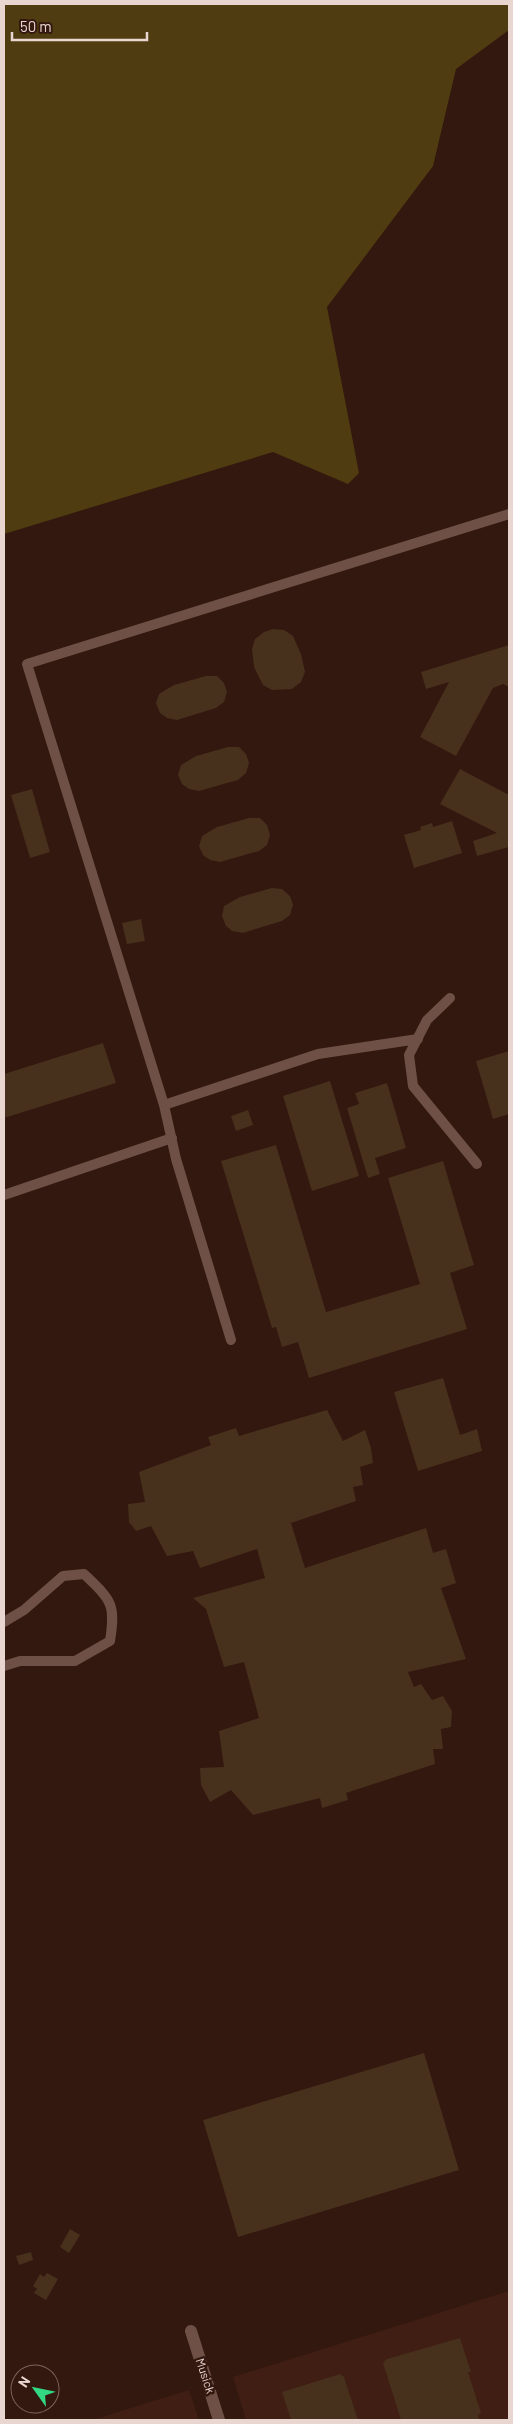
<svg xmlns="http://www.w3.org/2000/svg" width="513" height="2424" viewBox="0 0 513 2424" font-family="Barlow,sans-serif">
	<rect width="100%" height="100%" fill="#32180f"/>
	<path fill="#401e13" d="M 509,2291 L 509,2420 L 246,2420 L 233,2377 Z
		M 189,2390 L 199,2420 L 92,2420 Z"/>
	<path fill="#4f3c10" d="M 4,4 L 509,4 L 509,30 L 456,69 L 433,166 L 327,307 L 359,473 L 348,484 L 273,452 L 4,534 Z"/>
	<path fill="#47301c" d="M 273,629 L 284,630 L 293,636 L 301,654 L 305,672 L 301,682 L 292,689 L 272,690 L 263,685 L 254,667 L 252,649 L 255,639 L 264,632 Z
		M 509,645 L 509,687 L 503,684 L 493,688 L 456,756 L 420,737 L 449,682 L 426,689 L 421,672 Z
		M 206,676 L 217,676 L 224,683 L 227,692 L 224,702 L 216,708 L 177,720 L 167,718 L 160,713 L 156,703 L 159,694 L 174,685 Z
		M 228,747 L 239,747 L 246,754 L 249,763 L 246,773 L 238,780 L 199,791 L 189,789 L 182,784 L 178,775 L 181,765 L 196,756 Z
		M 460,769 L 509,795 L 509,847 L 477,856 L 473,841 L 497,833 L 440,804 Z
		M 32,789 L 50,852 L 30,858 L 11,795 Z
		M 249,818 L 260,818 L 267,825 L 270,835 L 267,845 L 259,851 L 220,862 L 210,860 L 203,855 L 199,846 L 202,836 L 217,827 Z
		M 452,821 L 462,853 L 414,868 L 404,835 L 421,830 L 420,827 L 432,823 L 433,827 Z
		M 272,888 L 282,889 L 290,896 L 293,905 L 290,915 L 282,921 L 243,933 L 232,931 L 226,926 L 222,916 L 224,906 L 240,897 Z
		M 141,919 L 145,941 L 127,944 L 122,923 Z
		M 103,1043 L 116,1083 L 4,1118 L 4,1074 Z
		M 509,1051 L 509,1114 L 493,1119 L 476,1061 Z
		M 330,1081 L 359,1176 L 312,1191 L 283,1096 Z
		M 387,1083 L 406,1148 L 375,1158 L 380,1174 L 368,1178 L 347,1108 L 359,1104 L 355,1093 Z
		M 248,1110 L 253,1125 L 236,1131 L 231,1116 Z
		M 276,1145 L 326,1312 L 420,1284 L 388,1178 L 443,1161 L 474,1265 L 450,1273 L 467,1329 L 309,1378 L 298,1342 L 282,1347 L 276,1327 L 272,1328 L 221,1161 Z
		M 443,1378 L 460,1435 L 477,1429 L 482,1451 L 418,1471 L 394,1392 Z
		M 327,1410 L 343,1441 L 365,1430 L 371,1448 L 373,1463 L 360,1467 L 363,1485 L 353,1487 L 356,1501 L 291,1523 L 305,1568 L 426,1528 L 433,1553 L 446,1549 L 456,1583 L 441,1588 L 466,1659 L 408,1672 L 414,1687 L 421,1684 L 432,1700 L 443,1696 L 452,1711 L 451,1727 L 441,1729 L 443,1749 L 433,1749 L 435,1764 L 346,1793 L 348,1800 L 322,1808 L 320,1798 L 253,1815 L 231,1790 L 210,1802 L 201,1785 L 200,1768 L 224,1767 L 219,1731 L 259,1718 L 244,1662 L 224,1667 L 206,1609 L 193,1598 L 265,1578 L 257,1549 L 200,1568 L 193,1551 L 167,1556 L 151,1526 L 136,1531 L 129,1522 L 128,1504 L 145,1502 L 139,1472 L 211,1445 L 208,1437 L 236,1428 L 239,1436 Z
		M 424,2053 L 459,2170 L 238,2237 L 203,2120 Z
		M 70,2229 L 80,2235 L 69,2253 L 60,2247 Z
		M 31,2252 L 33,2260 L 19,2265 L 16,2256 Z
		M 47,2273 L 58,2279 L 46,2300 L 34,2293 L 37,2289 L 33,2286 L 40,2274 L 44,2277 Z
		M 460,2338 L 471,2372 L 468,2372 L 481,2413 L 478,2415 L 479,2420 L 401,2420 L 383,2363 L 387,2359 Z
		M 340,2374 L 344,2377 L 358,2420 L 291,2420 L 282,2392 Z"/>
	<g fill="none" stroke-linecap="round" stroke-linejoin="round">
		<path stroke="#6f5046" stroke-width="10" d="M 450,998 L 427,1020 L 409,1055 L 413,1086 L 477,1164
			M 418,1039 L 318,1054 L 164,1105 L 27,664 L 509,514
			M 164,1105 L 176,1159 L 231,1340
			M 4,1195 L 172,1138
			M 4,1622 L 24,1610 L 63,1576 L 84,1574 C 111,1600 116,1603 110,1641 L 75,1661 L 20,1661 L 4,1666"/>
		<path stroke="#6f5046" stroke-width="12" d="M 191,2331 L 219,2420"/>
	</g>
	<g text-anchor="middle" stroke-width="5" stroke-linejoin="round" paint-order="stroke">
		<g font-size="12" fill="#ead6d0" stroke="#32180f">
			<text transform="translate(205 2376) rotate(72)" y="4">Musick</text>
		</g>
	</g>
	<rect width="513" height="2424" fill="none" stroke="#ead6d0" stroke-width="10"/>
	<g transform="translate(35 2389) rotate(303)"><circle r="24" fill="#32180f" stroke="#7c645c"/>
	<path d="M0-4L9 19L0 12L-9 19Z" fill="#33d882"/>
	<text y="-8" font-size="14" font-weight="bold" text-anchor="middle" fill="#ead6d0">N</text>
	</g>
	<path d="M12 32v8h135v-8" fill="none" stroke="#ead6d0" stroke-width="2.5"/>
	<text x="20" y="32" font-size="15" fill="#ead6d0" stroke="#32180f" stroke-width="4" paint-order="stroke">50 m</text>
</svg>
